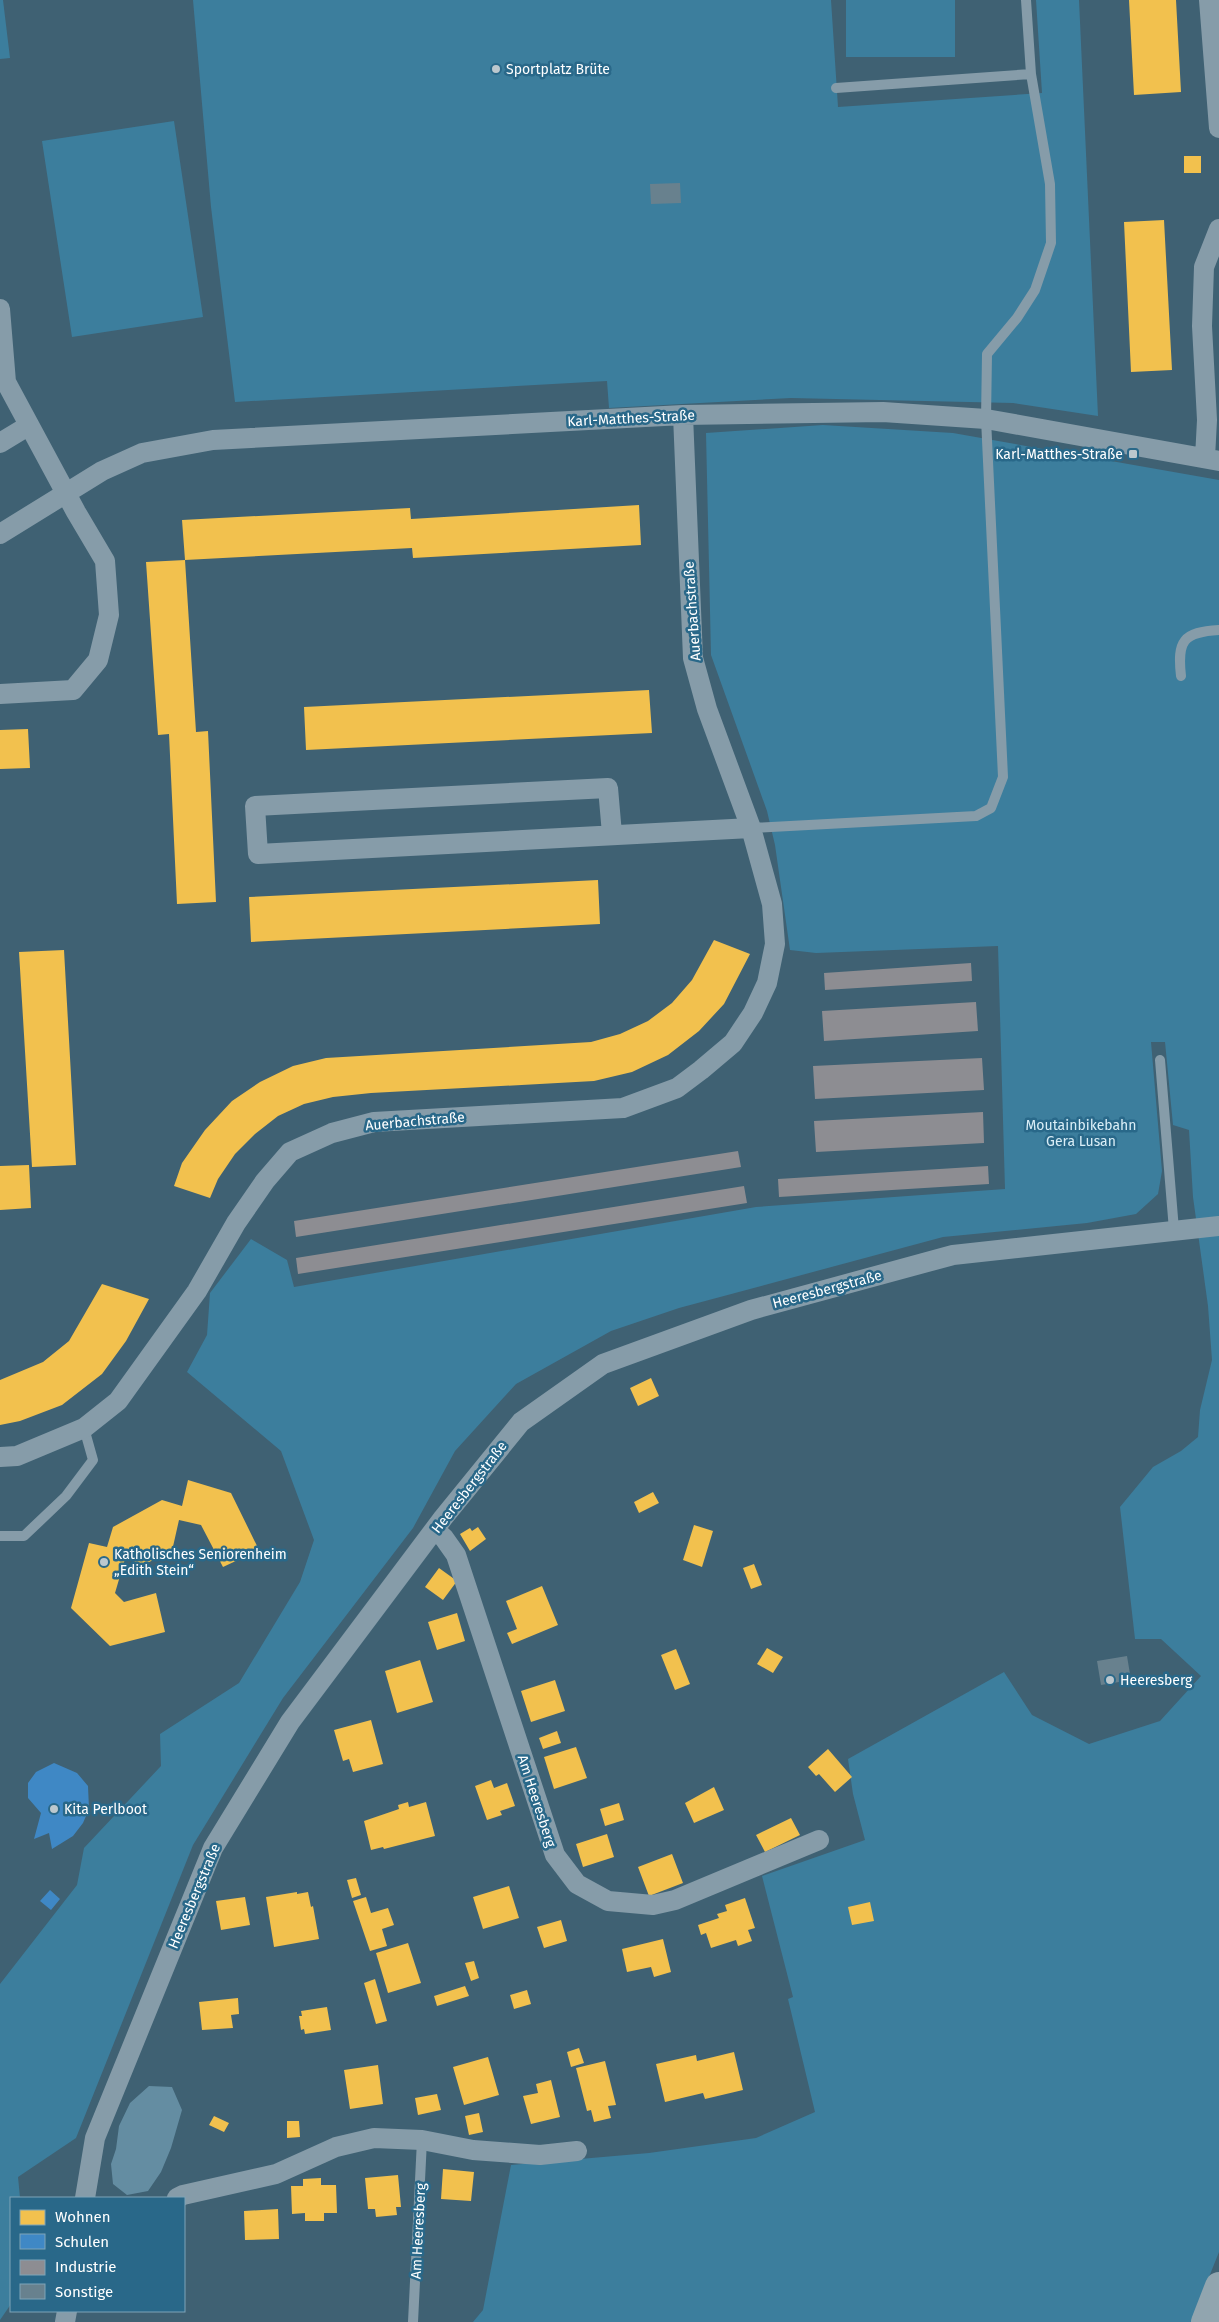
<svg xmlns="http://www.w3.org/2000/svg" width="1219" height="2322" viewBox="0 0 1219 2322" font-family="'Fira Sans',sans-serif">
	<rect width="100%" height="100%" fill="#3f6173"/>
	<path fill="#3c7e9d" d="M 0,0 L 3,0 L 10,58 L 0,59 Z
		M 193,0 L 831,0 L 838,107 L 1042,93 L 1036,0 L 1079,0 L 1098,416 L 1013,403 L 791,398 L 609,408 L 607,381 L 235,402 L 211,207 Z
		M 846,0 L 955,0 L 955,57 L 846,57 Z
		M 174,121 L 203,317 L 72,337 L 42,141 Z
		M 823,425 L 953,433 L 1219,480 L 1219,2252 L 1191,2322 L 473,2322 L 483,2310 L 511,2165 L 649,2153 L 756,2138 L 815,2112 L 788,1999 L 793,1997 L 762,1876 L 865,1840 L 853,1794 L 848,1759 L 1004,1672 L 1032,1715 L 1089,1744 L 1160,1721 L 1201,1676 L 1161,1639 L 1135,1639 L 1120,1507 L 1153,1467 L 1181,1451 L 1198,1437 L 1200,1410 L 1212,1360 L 1208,1306 L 1193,1197 L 1189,1130 L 1173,1125 L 1165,1042 L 1151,1042 L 1162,1171 L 1158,1194 L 1136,1214 L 1087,1223 L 943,1237 L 679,1308 L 611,1331 L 516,1384 L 455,1451 L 413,1528 L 283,1698 L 193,1845 L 76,2138 L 18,2177 L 20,2198 L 11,2198 L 11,2304 L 0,2320 L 0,1984 L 77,1885 L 84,1848 L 161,1766 L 160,1734 L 239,1683 L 300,1582 L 314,1540 L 281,1451 L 187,1372 L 207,1335 L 210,1293 L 251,1239 L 287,1260 L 294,1287 L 756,1207 L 1005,1189 L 998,946 L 816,953 L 790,950 L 775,845 L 767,811 L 711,655 L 706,433 Z"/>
	<path fill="#648da2" d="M 149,2086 L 172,2087 L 182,2110 L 171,2148 L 161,2172 L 148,2191 L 127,2195 L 113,2184 L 111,2164 L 116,2149 L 119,2126 L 130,2103 Z"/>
	<path fill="#f2c14e" d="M 1129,0 L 1176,0 L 1181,92 L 1134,95 Z
		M 1184,156 L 1201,156 L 1201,173 L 1184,173 Z
		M 1164,220 L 1172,370 L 1131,372 L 1124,222 Z
		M 639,505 L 641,545 L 413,558 L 412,548 L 185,560 L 182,520 L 410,508 L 411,519 Z
		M 185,560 L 196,732 L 208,731 L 216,902 L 177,904 L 169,734 L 158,735 L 146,562 Z
		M 649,690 L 652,733 L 306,750 L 304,707 Z
		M 28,729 L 30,768 L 0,769 L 0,730 Z
		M 598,880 L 600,924 L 251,942 L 249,897 Z
		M 714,940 L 750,954 L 724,1004 L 699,1031 L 668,1055 L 632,1072 L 594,1081 L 371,1093 L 333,1097 L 304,1104 L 278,1116 L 255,1134 L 235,1154 L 218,1179 L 210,1198 L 174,1186 L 182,1163 L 205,1130 L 232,1101 L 260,1082 L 293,1066 L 326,1058 L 591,1042 L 620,1034 L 648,1021 L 672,1003 L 692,980 Z
		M 64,950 L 76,1165 L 32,1167 L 19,952 Z
		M 29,1165 L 31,1208 L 0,1210 L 0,1166 Z
		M 102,1284 L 149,1299 L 126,1341 L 102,1374 L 62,1405 L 20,1421 L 0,1425 L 0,1380 L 43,1362 L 69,1341 Z
		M 651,1378 L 659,1396 L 638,1406 L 630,1388 Z
		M 188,1480 L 231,1493 L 259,1550 L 223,1567 L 201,1525 L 179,1520 L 172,1551 L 145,1564 L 125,1559 L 115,1593 L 124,1602 L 156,1593 L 165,1632 L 110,1646 L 71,1608 L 89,1543 L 107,1547 L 113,1527 L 162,1500 L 182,1506 Z
		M 653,1492 L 659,1503 L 639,1513 L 634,1502 Z
		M 694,1525 L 713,1531 L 702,1567 L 683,1560 Z
		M 478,1527 L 486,1539 L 470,1551 L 460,1534 L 470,1528 L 472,1531 Z
		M 754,1564 L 762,1585 L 751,1589 L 743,1568 Z
		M 439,1568 L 457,1581 L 443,1600 L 425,1587 Z
		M 542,1586 L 558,1625 L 512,1644 L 507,1633 L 517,1629 L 506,1601 Z
		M 457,1613 L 465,1641 L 437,1650 L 428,1622 Z
		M 767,1648 L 783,1657 L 773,1673 L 757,1664 Z
		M 676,1649 L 690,1684 L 675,1690 L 661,1655 Z
		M 420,1660 L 433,1702 L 397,1713 L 385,1671 Z
		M 555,1680 L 565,1711 L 531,1722 L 521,1691 Z
		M 371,1720 L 383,1764 L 353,1772 L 349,1759 L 343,1761 L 334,1730 Z
		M 557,1731 L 561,1743 L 543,1749 L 539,1738 Z
		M 576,1747 L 587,1778 L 554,1789 L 544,1757 Z
		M 828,1749 L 852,1777 L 835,1792 L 819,1774 L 816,1776 L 808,1767 Z
		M 491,1780 L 494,1788 L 507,1783 L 515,1806 L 500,1811 L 502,1815 L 487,1820 L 475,1786 Z
		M 714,1787 L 724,1810 L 694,1823 L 685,1803 Z
		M 408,1802 L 409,1807 L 426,1802 L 435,1836 L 384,1849 L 383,1847 L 371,1850 L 364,1821 L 399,1809 L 398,1805 Z
		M 619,1803 L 624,1820 L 605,1826 L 600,1809 Z
		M 791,1818 L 800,1835 L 765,1852 L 756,1835 Z
		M 607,1834 L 614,1857 L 583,1867 L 576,1844 Z
		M 672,1854 L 683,1883 L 649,1896 L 638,1867 Z
		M 356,1878 L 361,1895 L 352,1898 L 347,1880 Z
		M 509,1886 L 519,1918 L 483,1929 L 473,1897 Z
		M 297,1892 L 297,1894 L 308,1892 L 311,1907 L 313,1906 L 319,1939 L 274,1947 L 266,1897 Z
		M 245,1897 L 250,1925 L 221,1930 L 216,1901 Z
		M 366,1897 L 371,1913 L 388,1908 L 394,1925 L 382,1929 L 387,1946 L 370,1951 L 353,1901 Z
		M 745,1898 L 755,1928 L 748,1930 L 752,1941 L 738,1946 L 736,1940 L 711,1948 L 706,1933 L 701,1935 L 698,1925 L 719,1918 L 717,1914 L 727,1911 L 725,1905 Z
		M 870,1902 L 874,1921 L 852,1925 L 848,1907 Z
		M 561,1920 L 567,1941 L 544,1948 L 537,1927 Z
		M 663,1939 L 671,1972 L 654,1977 L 651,1967 L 627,1972 L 622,1949 Z
		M 408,1943 L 421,1983 L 388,1993 L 376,1953 Z
		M 474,1961 L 479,1978 L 471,1981 L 465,1963 Z
		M 375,1979 L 387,2021 L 376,2024 L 364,1983 Z
		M 465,1986 L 469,1996 L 437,2006 L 434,1996 Z
		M 527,1990 L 531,2004 L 514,2009 L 510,1995 Z
		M 238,1998 L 239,2014 L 231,2015 L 233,2028 L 202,2030 L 199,2002 Z
		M 327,2007 L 331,2030 L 305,2034 L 304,2029 L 301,2030 L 299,2016 L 302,2016 L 301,2011 Z
		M 579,2048 L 584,2063 L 571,2067 L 567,2052 Z
		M 734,2052 L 743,2090 L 705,2099 L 703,2093 L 665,2102 L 656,2064 L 696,2055 L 697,2061 Z
		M 488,2057 L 499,2095 L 464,2105 L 453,2067 Z
		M 605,2061 L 616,2105 L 608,2106 L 611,2118 L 594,2122 L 591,2110 L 587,2111 L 576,2068 Z
		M 378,2065 L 383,2104 L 350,2109 L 344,2070 Z
		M 551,2080 L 560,2117 L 531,2124 L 523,2096 L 538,2093 L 536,2084 Z
		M 437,2094 L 441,2110 L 418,2115 L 415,2098 Z
		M 479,2113 L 483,2132 L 469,2135 L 465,2116 Z
		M 214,2116 L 229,2123 L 224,2132 L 209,2125 Z
		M 287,2121 L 299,2121 L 300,2137 L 287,2138 Z
		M 443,2169 L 474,2172 L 471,2201 L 441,2199 Z
		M 398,2175 L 401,2207 L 396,2207 L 397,2215 L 376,2217 L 375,2209 L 368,2209 L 365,2178 Z
		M 321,2178 L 321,2185 L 336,2185 L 337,2213 L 324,2213 L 324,2221 L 305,2221 L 305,2213 L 292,2214 L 291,2186 L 303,2186 L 303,2179 Z
		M 278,2209 L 279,2239 L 245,2240 L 244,2211 Z"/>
	<path fill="#3f88c5" d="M 54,1763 L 77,1773 L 88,1786 L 89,1809 L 83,1823 L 73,1836 L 52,1849 L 49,1833 L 34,1839 L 41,1813 L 28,1798 L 28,1783 L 36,1772 Z
		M 50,1890 L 60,1899 L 51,1910 L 40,1901 Z"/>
	<path fill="#8d8d92" d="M 971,963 L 972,981 L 825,990 L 824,973 Z
		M 976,1002 L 978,1031 L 824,1041 L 822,1011 Z
		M 982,1058 L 984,1090 L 815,1099 L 813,1066 Z
		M 983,1112 L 984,1143 L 816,1152 L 814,1121 Z
		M 738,1151 L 741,1167 L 296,1237 L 294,1221 Z
		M 988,1166 L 989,1184 L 779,1197 L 778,1179 Z
		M 744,1186 L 747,1203 L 298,1274 L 296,1258 Z"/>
	<path fill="#68818e" d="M 680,183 L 681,203 L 651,204 L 650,184 Z
		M 1127,1656 L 1131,1680 L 1101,1685 L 1097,1661 Z"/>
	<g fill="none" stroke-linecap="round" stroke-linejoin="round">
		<path stroke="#869ca9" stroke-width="10" d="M 836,88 L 1031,74
			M 1181,676 C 1177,641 1183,632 1219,630
			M 751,828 L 976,816 L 991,808 L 1003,777 L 986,419 L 987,354 L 1017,318 L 1035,290 L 1051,243 L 1050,184 L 1031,74 L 1026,0
			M 1160,1060 L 1174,1230
			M 0,1536 L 24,1536 L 66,1496 L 93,1460 L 84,1428
			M 413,2322 L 422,2140"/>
		<path stroke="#869ca9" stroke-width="20" d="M 1209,0 L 1219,128
			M 0,309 L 6,382 L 76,512 L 105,561 L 109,615 L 98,660 L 73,690 L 0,694
			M 0,443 L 28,426
			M 1205,458 L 1207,420 L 1202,326 L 1204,267 L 1219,229
			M 0,534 L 102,471 L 142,453 L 213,440 L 683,415 L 883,412 L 986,419 L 1219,461
			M 612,834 L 608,788 L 255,806 L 258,854 L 751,828
			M 0,1457 L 17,1456 L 84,1428 L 118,1401 L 197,1291 L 236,1223 L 265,1181 L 290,1152 L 332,1133 L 374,1122 L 623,1108 L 677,1088 L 701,1070 L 733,1043 L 753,1013 L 767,983 L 775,944 L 772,904 L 751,828 L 707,709 L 693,658 L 683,415
			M 435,1530 L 444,1538 L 456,1555 L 555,1855 L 577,1884 L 608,1901 L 653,1905 L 675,1900 L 819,1840
			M 85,2198 L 95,2138 L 213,1848 L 290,1722 L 443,1518 L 521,1422 L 603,1364 L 751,1310 L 953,1255 L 1219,1226
			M 177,2198 L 183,2195 L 276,2174 L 336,2147 L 374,2138 L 422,2140 L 473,2150 L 540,2155 L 577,2151
			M 65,2322 L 67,2311"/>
		<path stroke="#91a5af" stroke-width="28" d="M 1205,2322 L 1219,2286"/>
	</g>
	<g fill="#bcc8ce" stroke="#296889" stroke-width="2">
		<circle cx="496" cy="69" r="5"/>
		<rect x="1128" y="449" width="10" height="10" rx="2.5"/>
		<circle cx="104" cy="1562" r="5"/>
		<circle cx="1110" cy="1680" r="5"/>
		<circle cx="54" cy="1809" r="5"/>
	</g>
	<g text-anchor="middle" stroke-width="5" stroke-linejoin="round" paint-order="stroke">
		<g font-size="14" fill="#fff" stroke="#296889" text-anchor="start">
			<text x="506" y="74">Sportplatz Brüte</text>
			<text x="1123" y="459" text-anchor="end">Karl-Matthes-Straße</text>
			<text x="114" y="1559">Katholisches Seniorenheim<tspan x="114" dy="16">„Edith Stein“</tspan></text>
			<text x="1120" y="1685">Heeresberg</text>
			<text x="64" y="1814">Kita Perlboot</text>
		</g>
		<g font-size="14" fill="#fff" stroke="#296889">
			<text transform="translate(631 418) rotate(-3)" y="5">Karl-Matthes-Straße</text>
			<text transform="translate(692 611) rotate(-94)" y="5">Auerbachstraße</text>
			<text transform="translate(415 1121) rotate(-5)" y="5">Auerbachstraße</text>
			<text transform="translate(827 1289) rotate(-15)" y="5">Heeresbergstraße</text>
			<text transform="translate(469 1487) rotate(-52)" y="5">Heeresbergstraße</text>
			<text transform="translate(537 1801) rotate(72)" y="5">Am Heeresberg</text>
			<text transform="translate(194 1896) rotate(-67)" y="5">Heeresbergstraße</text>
			<text transform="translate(418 2231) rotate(-87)" y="5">Am Heeresberg</text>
		</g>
		<g font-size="14" fill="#daeef7" stroke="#296889">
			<text x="1081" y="1130">Moutainbikebahn<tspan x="1081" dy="16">Gera Lusan</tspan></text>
		</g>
	</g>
	<rect x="10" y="2197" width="175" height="115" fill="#296889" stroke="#7fa4b8"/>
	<rect x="20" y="2210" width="25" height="15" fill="#f2c14e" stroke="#7fa4b8"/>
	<text x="55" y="2222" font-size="15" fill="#ffffff">Wohnen</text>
	<rect x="20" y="2234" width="25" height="15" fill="#3f88c5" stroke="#7fa4b8"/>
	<text x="55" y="2247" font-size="15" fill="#ffffff">Schulen</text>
	<rect x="20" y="2260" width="25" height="15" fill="#8d8d92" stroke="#7fa4b8"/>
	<text x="55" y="2272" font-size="15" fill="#ffffff">Industrie</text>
	<rect x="20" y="2284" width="25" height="15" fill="#68818e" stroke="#7fa4b8"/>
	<text x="55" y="2297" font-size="15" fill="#ffffff">Sonstige</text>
</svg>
